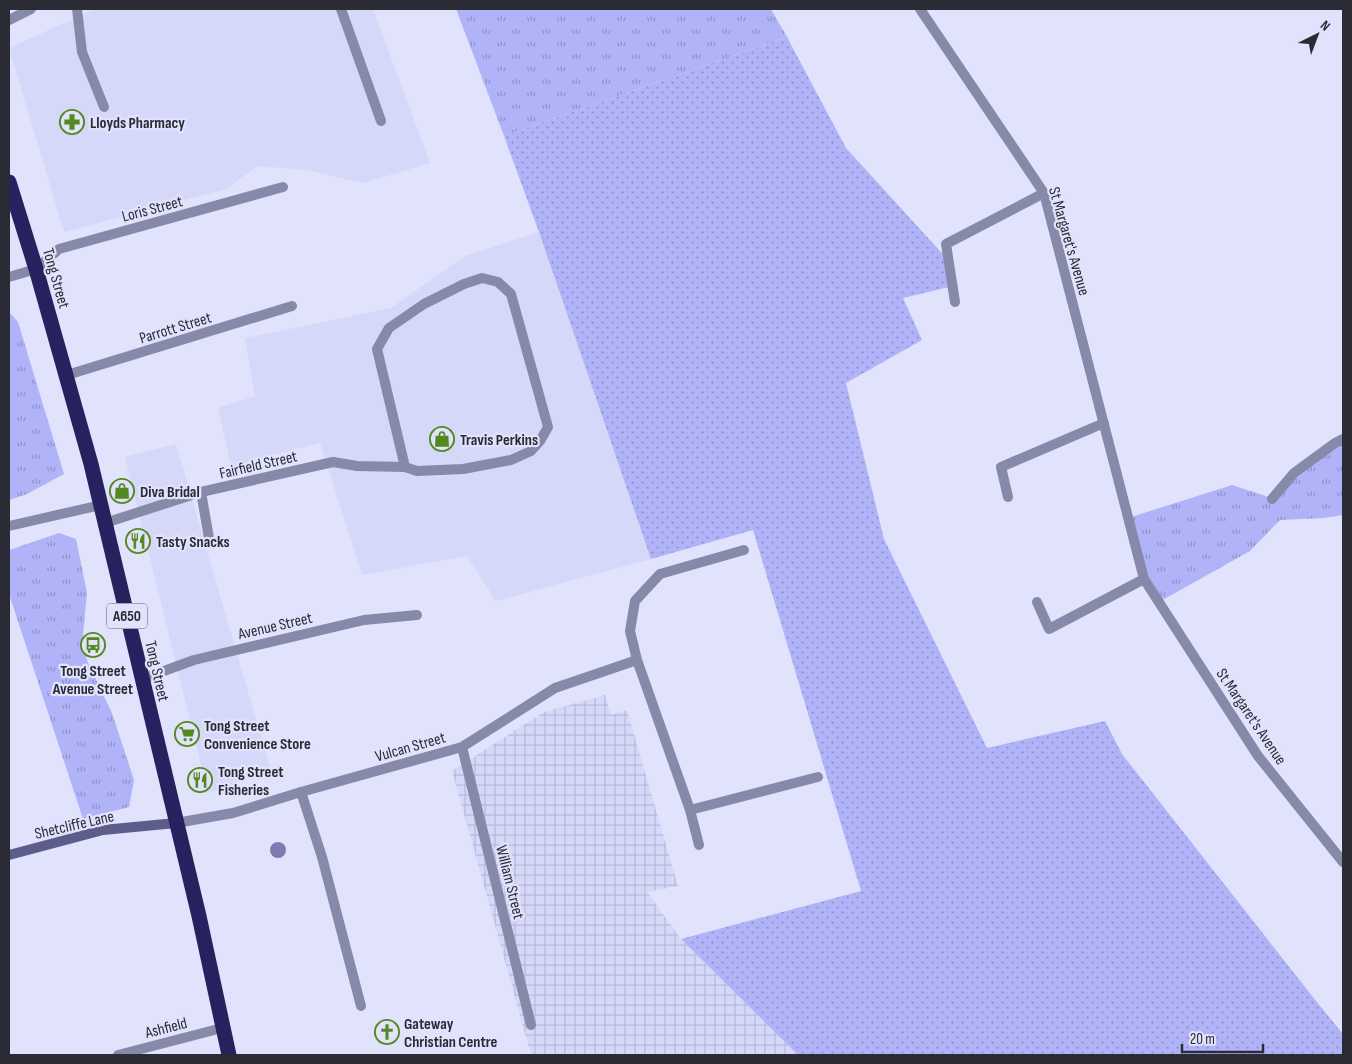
<svg xmlns="http://www.w3.org/2000/svg" width="1352" height="1064" viewBox="0 0 1352 1064" font-family="'Sofia Sans Condensed',sans-serif">
	<defs>
		<pattern id="industrial-grid" width="8" height="8" patternUnits="userSpaceOnUse" patternTransform="scale(1.25)"><rect width="8" height="8" fill="#d6d8f9"/><path d="M0 4h8M4 0v8" fill="none" stroke="#b8bad6"/></pattern>
		<pattern id="grass-tufts" width="24" height="20" patternUnits="userSpaceOnUse" patternTransform="scale(1.25)"><rect width="24" height="20" fill="#b1b3f9"/><path d="M3 7l-1-3M5 7V3M7 7l1-3M15 17l-1-3M17 17v-4M19 17l1-3" fill="none" stroke="#9092ca"/></pattern>
		<pattern id="park-dots" width="8" height="8" patternUnits="userSpaceOnUse" patternTransform="scale(1.25)"><rect width="8" height="8" fill="#b1b3f9"/><path d="M2 2h.1M6 6h.1" fill="none" stroke="#9092ca" stroke-width="1.8" stroke-linecap="round"/></pattern>
	</defs>
	<rect width="100%" height="100%" fill="#e1e2fc"/>
	<path fill="#d6d8f9" d="M 95,9 L 373,9 L 430,163 L 364,183 L 306,170 L 258,166 L 226,189 L 64,232 L 9,48 Z
		M 539,232 L 651,559 L 496,601 L 467,556 L 362,575 L 320,443 L 231,466 L 218,408 L 255,396 L 245,338 L 391,308 L 465,256 Z
		M 176,444 L 271,771 L 208,793 L 125,457 Z"/>
	<path fill="url(#industrial-grid)" d="M 605,695 L 611,715 L 627,710 L 678,886 L 647,892 L 681,939 L 798,1055 L 531,1055 L 452,771 L 544,712 Z"/>
	<path fill="url(#grass-tufts)" d="M 456,9 L 771,9 L 787,37 L 504,136 Z
		M 9,314 L 11,314 L 18,322 L 64,474 L 27,494 L 9,500 Z
		M 1343,439 L 1343,515 L 1324,518 L 1280,520 L 1250,551 L 1159,602 L 1144,579 L 1128,518 L 1232,485 L 1272,498 L 1294,473 Z
		M 59,533 L 76,539 L 87,593 L 82,644 L 88,663 L 112,713 L 134,780 L 129,807 L 83,819 L 9,594 L 9,550 Z"/>
	<path fill="url(#park-dots)" d="M 787,37 L 846,148 L 949,261 L 953,286 L 903,298 L 922,340 L 846,383 L 884,539 L 987,748 L 1105,721 L 1122,754 L 1316,1001 L 1343,1034 L 1343,1055 L 798,1055 L 681,939 L 861,891 L 753,530 L 651,559 L 539,232 L 504,136 Z"/>
	<g fill="none" stroke-linecap="round" stroke-linejoin="round">
		<path stroke="#8789a9" stroke-width="10" d="M 77,9 L 82,52 L 104,107
			M 341,9 L 381,121
			M 955,302 L 946,244 L 1044,193
			M 333,462 L 357,466 L 405,467 L 417,471 L 463,469 L 511,460 L 531,451 L 540,441 L 548,427 L 511,294 L 498,282 L 482,278 L 464,284 L 424,304 L 389,328 L 377,349 L 405,467
			M 201,492 L 209,538
			M 301,792 L 322,857 L 361,1006"/>
		<path stroke="#8789a9" stroke-width="10" d="M 920,9 L 1044,193 L 1144,579 L 1258,756 L 1343,862
			M 9,20 L 31,9
			M 9,277 L 36,269 L 59,249 L 283,187
			M 67,375 L 292,306
			M 1008,497 L 1001,467 L 1104,423
			M 1272,499 L 1294,473 L 1335,443 L 1343,439
			M 105,523 L 201,492 L 333,462
			M 9,526 L 101,505
			M 1037,602 L 1049,629 L 1144,579
			M 142,679 L 194,660 L 364,620 L 417,615
			M 462,747 L 531,1025
			M 690,810 L 818,777
			M 176,823 L 233,813 L 301,792 L 462,747 L 555,688 L 637,660
			M 699,845 L 690,810 L 637,660 L 630,631 L 635,601 L 660,574 L 744,550
			M 118,1055 L 222,1028"/>
		<path stroke="#5c5d8a" stroke-width="10" d="M 9,855 L 103,830 L 176,823"/>
		<path stroke="#27215f" stroke-width="15" d="M 9,182 L 36,269 L 91,464 L 199,916 L 229,1055"/>
	</g>
	<circle fill="#807ab4" cx="278" cy="850" r="8"/>
	<defs>
		<symbol id="pharmacy-ring" viewBox="-11 -11 22 22"><circle r="9.5" fill="#e1e2fc" stroke="#558920" stroke-width="1.5"/><path d="M-2-6h4v4h4v4h-4v4h-4v-4h-4v-4h4Z" fill="#558920"/></symbol>
		<symbol id="shop-ring" viewBox="-11 -11 22 22"><circle r="9.5" fill="#e1e2fc" stroke="#558920" stroke-width="1.5"/><path d="M-5-2.5h2.3a2.7 3.5 0 0 1 5.4 0H5L5.5 6h-11ZM-1.5-2.5h3a1.5 2.3 0 0 0-3 0Z" fill="#558920"/></symbol>
		<symbol id="restaurant-ring" viewBox="-11 -11 22 22"><circle r="9.5" fill="#e1e2fc" stroke="#558920" stroke-width="1.5"/><path d="M-5-6h1v4h1v-4h1v4h1v-4h1v5L-1.5 .5V6h-2V.5L-5-1ZM5-6V6H3V1.5H1.5Q1.5-4 5-6Z" fill="#558920"/></symbol>
		<symbol id="bus-ring" viewBox="-11 -11 22 22"><circle r="9.5" fill="#e1e2fc" stroke="#558920" stroke-width="1.5"/><path d="M-5-6H5V4H4V6H2V4H-2V6H-4V4H-5ZM-3.5-4V0h7V-4ZM-3.5 1.2v1.5H-2V1.2ZM2 1.2v1.5H3.5V1.2Z" fill="#558920"/></symbol>
		<symbol id="supermarket-ring" viewBox="-11 -11 22 22"><circle r="9.5" fill="#e1e2fc" stroke="#558920" stroke-width="1.5"/><path d="M-6-5.5h2.5l.6 2H6L4.5 2H-2.5L-4.4-4H-6ZM-1.5 3.2a1.3 1.3 0 1 0 .1 0ZM3 3.2a1.3 1.3 0 1 0 .1 0Z" fill="#558920"/></symbol>
		<symbol id="church-ring" viewBox="-11 -11 22 22"><circle r="9.5" fill="#e1e2fc" stroke="#558920" stroke-width="1.5"/><path d="M-1.2-6h2.4v3.5h3.3v2.4h-3.3V6h-2.4V-.1h-3.3v-2.4h3.3Z" fill="#558920"/></symbol>
	</defs>
	<g fill-rule="evenodd">
		<use href="#pharmacy-ring" x="58" y="108" width="28" height="28"/>
		<use href="#shop-ring" x="428" y="425" width="28" height="28"/>
		<use href="#shop-ring" x="108" y="477" width="28" height="28"/>
		<use href="#restaurant-ring" x="124" y="527" width="28" height="28"/>
		<use href="#bus-ring" x="79" y="631" width="28" height="28"/>
		<use href="#supermarket-ring" x="173" y="720" width="28" height="28"/>
		<use href="#restaurant-ring" x="186" y="766" width="28" height="28"/>
		<use href="#church-ring" x="373" y="1018" width="28" height="28"/>
	</g>
	<g text-anchor="middle" stroke-width="4.5" stroke-linejoin="round" paint-order="stroke">
		<rect fill="#e1e2fc" stroke="#626271" stroke-width="1" x="107" y="603.5" width="40" height="25" rx="4"/>
		<g font-size="15" font-weight="bold" fill="#2b2b35">
			<text x="127" y="621">A650</text>
		</g>
		<g font-size="16" font-weight="bold" fill="#2b2b35" stroke="#e1e2fc" text-anchor="start">
			<text x="90" y="128">Lloyds Pharmacy</text>
			<text x="460" y="445">Travis Perkins</text>
			<text x="140" y="497">Diva Bridal</text>
			<text x="156" y="547">Tasty Snacks</text>
			<text x="93" y="676" text-anchor="middle">Tong Street<tspan x="93" dy="18">Avenue Street</tspan></text>
			<text x="204" y="731">Tong Street<tspan x="204" dy="18">Convenience Store</tspan></text>
			<text x="218" y="777">Tong Street<tspan x="218" dy="18">Fisheries</tspan></text>
			<text x="404" y="1029">Gateway<tspan x="404" dy="18">Christian Centre</tspan></text>
		</g>
		<g font-size="16" fill="#2b2b35" stroke="#e1e2fc">
			<text transform="translate(152 208) rotate(-15)" y="6">Loris Street</text>
			<text transform="translate(1070 241) rotate(74)" y="6">St Margaret's Avenue</text>
			<text transform="translate(57 278) rotate(74)" y="6">Tong Street</text>
			<text transform="translate(175 327) rotate(-17)" y="6">Parrott Street</text>
			<text transform="translate(258 464) rotate(-13)" y="6">Fairfield Street</text>
			<text transform="translate(275 625) rotate(-13)" y="6">Avenue Street</text>
			<text transform="translate(158 671) rotate(77)" y="6">Tong Street</text>
			<text transform="translate(1252 716) rotate(56)" y="6">St Margaret's Avenue</text>
			<text transform="translate(410 746) rotate(-16)" y="6">Vulcan Street</text>
			<text transform="translate(74 824) rotate(-13)" y="6">Shetcliffe Lane</text>
			<text transform="translate(511 882) rotate(76)" y="6">William Street</text>
			<text transform="translate(166 1027) rotate(-14)" y="6">Ashfield</text>
		</g>
	</g>
	<rect width="1352" height="1064" fill="none" stroke="#2b2b35" stroke-width="20"/>
	<g transform="translate(1317 35) rotate(42)" stroke="#e1e2fc" stroke-width="4" paint-order="stroke">
	<path d="M0-4L9 19L0 12L-9 19Z" fill="#2b2b35"/>
	<text y="-8" font-size="14" font-weight="bold" text-anchor="middle" fill="#2b2b35">N</text>
	</g>
	<path d="M1182 1044v8h81v-8" fill="none" stroke="#2b2b35" stroke-width="2.5"/>
	<text x="1190" y="1044" font-size="15" fill="#2b2b35" stroke="#e1e2fc" stroke-width="4" paint-order="stroke">20 m</text>
</svg>
